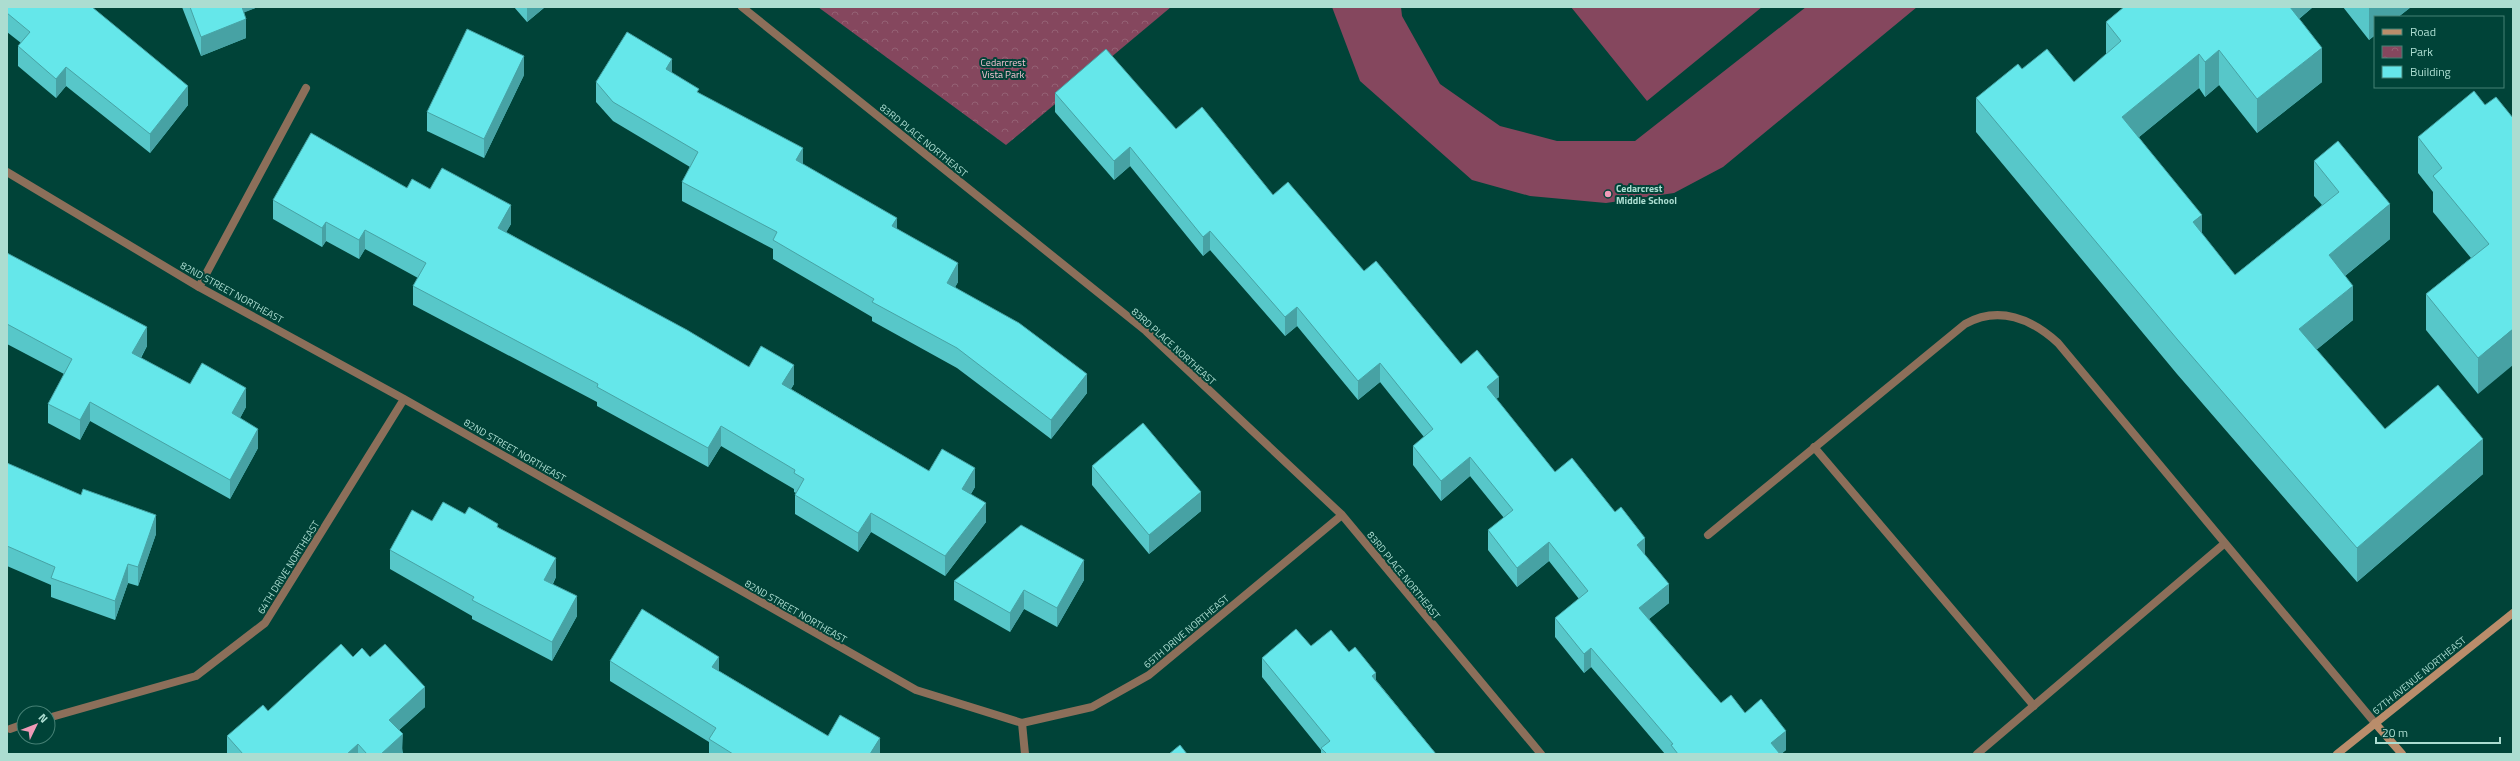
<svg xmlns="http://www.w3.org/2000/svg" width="2520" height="761" viewBox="0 0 2520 761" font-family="'Titillium Web',sans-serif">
	<defs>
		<pattern id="park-crowns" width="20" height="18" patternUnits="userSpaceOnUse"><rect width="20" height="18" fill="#85475e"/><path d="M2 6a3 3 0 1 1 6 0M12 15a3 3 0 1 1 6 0" fill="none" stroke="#946174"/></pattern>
	</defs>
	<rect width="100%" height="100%" fill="#004338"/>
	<path fill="#85475e" d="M 1332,7 L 1401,7 L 1402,16 L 1440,84 L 1500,126 L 1557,141 L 1635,141 L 1806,7 L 1917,7 L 1723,167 L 1674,193 L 1606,203 L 1530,196 L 1472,180 L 1360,81 Z
		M 1571,7 L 1762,7 L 1647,101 Z"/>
	<path fill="url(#park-crowns)" d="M 818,7 L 1171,7 L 1006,145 Z"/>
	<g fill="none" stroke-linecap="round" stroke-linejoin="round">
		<path stroke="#8c6f5a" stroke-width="8" d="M 199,287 L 306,88
			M 1814,447 L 2034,706
			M 1708,535 L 1965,324 C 1999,305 2032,319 2058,343 L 2375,723
			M 1977,754 L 2225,543"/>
		<path stroke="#8c6f5a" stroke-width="8" d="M 742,7 L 1146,331 L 1342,515 L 1541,754
			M 7,172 L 199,287 L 404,399 L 916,690 L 1022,723
			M 48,718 L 196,676 L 265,623 L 404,399
			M 1022,723 L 1092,707 L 1149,675 L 1342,515
			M 1022,723 L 1025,754
			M 10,729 L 24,724"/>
		<path stroke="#ba8d6b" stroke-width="8" d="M 2375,723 L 2402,754
			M 2337,754 L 2513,613"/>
	</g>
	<path fill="#57c7c9" d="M 7,7 L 188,105 L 150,153 L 66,86 L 56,98 L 18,66 L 18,46 L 21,43 L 7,32 Z
		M 182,7 L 258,7 L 244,12 L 246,38 L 201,56 Z
		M 514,7 L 545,7 L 527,22 Z
		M 2124,7 L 2313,7 L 2299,19 L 2322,82 L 2257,133 L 2219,85 L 2205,97 L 2199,88 L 2139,137 L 2202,234 L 2235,275 L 2322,205 L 2314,196 L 2314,161 L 2390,239 L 2345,276 L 2353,320 L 2316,350 L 2385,429 L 2483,474 L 2357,582 L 2177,374 L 1976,132 L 1976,98 L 2022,69 L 2074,82 L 2106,55 L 2106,22 Z
		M 2343,7 L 2411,7 L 2369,40 Z
		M 672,73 L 699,93 L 803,164 L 897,229 L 958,282 L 955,287 L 1087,393 L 1051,439 L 957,368 L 872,321 L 872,317 L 773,259 L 773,249 L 682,201 L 682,182 L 690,167 L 613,121 L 596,102 L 596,82 Z
		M 524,75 L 484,158 L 427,131 L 427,112 Z
		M 1055,93 L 1176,129 L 1273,195 L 1364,271 L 1461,364 L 1499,397 L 1496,399 L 1555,472 L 1645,555 L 1669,603 L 1649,619 L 1721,703 L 1745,713 L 1786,750 L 1781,754 L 1665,754 L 1591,667 L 1584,673 L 1555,637 L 1555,618 L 1579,599 L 1549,561 L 1517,587 L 1488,550 L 1488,530 L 1504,518 L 1470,476 L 1441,501 L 1413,465 L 1413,446 L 1424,437 L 1380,382 L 1358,400 L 1297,326 L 1285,336 L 1210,250 L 1203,256 L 1130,166 L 1114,180 L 1055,112 Z
		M 2485,105 L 2513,118 L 2478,394 L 2426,330 L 2426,294 L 2471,258 L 2433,212 L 2433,192 L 2418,173 L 2418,137 Z
		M 407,188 L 430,189 L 511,224 L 506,232 L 749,367 L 794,384 L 791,389 L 929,471 L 975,487 L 971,494 L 986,522 L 945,576 L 871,532 L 858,552 L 795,514 L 795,495 L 796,493 L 794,492 L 794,489 L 721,446 L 708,467 L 597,406 L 597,402 L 413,305 L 413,286 L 418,278 L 365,249 L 359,259 L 326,241 L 322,247 L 273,219 L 273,200 Z
		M 7,253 L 147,346 L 141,358 L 190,384 L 246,407 L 240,418 L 258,448 L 230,499 L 90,421 L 80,440 L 48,423 L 48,404 L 64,374 L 7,344 Z
		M 7,463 L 156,534 L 138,586 L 128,583 L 115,620 L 51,597 L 51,585 L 7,566 Z
		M 1092,466 L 1201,511 L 1149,554 L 1092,485 Z
		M 465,514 L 498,527 L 556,577 L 553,584 L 577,616 L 552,661 L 472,619 L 472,616 L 390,569 L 390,550 L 432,521 Z
		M 1084,580 L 1057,627 L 1024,609 L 1010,632 L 954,600 L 954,581 Z
		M 1311,646 L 1349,652 L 1376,680 L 1436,754 L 1321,754 L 1321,750 L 1262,677 L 1262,658 Z
		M 353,657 L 370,657 L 425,707 L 399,730 L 403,754 L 227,754 L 227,736 L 268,711 Z
		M 610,661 L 719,671 L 828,736 L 880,754 L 709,754 L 709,742 L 610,681 Z"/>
	<path fill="#47a2a4" d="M 238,7 L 258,7 L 238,15 Z
		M 527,7 L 545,7 L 527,22 Z
		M 2283,7 L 2313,7 L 2283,32 Z
		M 2369,7 L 2411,7 L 2398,17 L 2375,17 L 2375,35 L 2369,40 Z
		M 246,19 L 246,38 L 201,56 L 201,37 Z
		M 2322,48 L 2322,82 L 2257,133 L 2257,99 Z
		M 2219,50 L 2219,85 L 2205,97 L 2205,62 Z
		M 2199,54 L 2199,88 L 2122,151 L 2122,117 Z
		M 524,56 L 524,75 L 484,158 L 484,139 Z
		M 672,59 L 672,78 L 666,69 Z
		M 66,67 L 66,86 L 56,98 L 56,79 Z
		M 188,86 L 188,105 L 150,153 L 150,134 Z
		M 1130,147 L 1130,166 L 1114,180 L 1114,161 Z
		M 803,148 L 803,167 L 796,160 Z
		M 2390,204 L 2390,239 L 2329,289 L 2329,255 Z
		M 511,205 L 511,224 L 498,247 L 498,228 Z
		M 2202,215 L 2202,249 L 2193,222 Z
		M 897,218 L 897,237 L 892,226 Z
		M 326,222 L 326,241 L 322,247 L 322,228 Z
		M 365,230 L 365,249 L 359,259 L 359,240 Z
		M 1210,231 L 1210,250 L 1203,256 L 1203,237 Z
		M 958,263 L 958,282 L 947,302 L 947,283 Z
		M 2353,286 L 2353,320 L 2299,364 L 2299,329 Z
		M 1297,307 L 1297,326 L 1285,336 L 1285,317 Z
		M 147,327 L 147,346 L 132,373 L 132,353 Z
		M 2513,329 L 2513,365 L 2478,394 L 2478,358 Z
		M 1380,363 L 1380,382 L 1358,400 L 1358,381 Z
		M 794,365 L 794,384 L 782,403 L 782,384 Z
		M 1087,374 L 1087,393 L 1051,439 L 1051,420 Z
		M 1499,377 L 1499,397 L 1487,406 L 1487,387 Z
		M 246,388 L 246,407 L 232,433 L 232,413 Z
		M 90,402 L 90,421 L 80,440 L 80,420 Z
		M 721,426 L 721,446 L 708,467 L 708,448 Z
		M 258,429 L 258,448 L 230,499 L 230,480 Z
		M 2483,439 L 2483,474 L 2357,582 L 2357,548 Z
		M 1470,457 L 1470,476 L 1441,501 L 1441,481 Z
		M 975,468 L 975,487 L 962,508 L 962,489 Z
		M 1201,492 L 1201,511 L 1149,554 L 1149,535 Z
		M 986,503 L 986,522 L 945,576 L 945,556 Z
		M 871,513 L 871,532 L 858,552 L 858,533 Z
		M 156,515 L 156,534 L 138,586 L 138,567 Z
		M 1645,538 L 1645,558 L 1637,545 Z
		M 1549,542 L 1549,561 L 1517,587 L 1517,568 Z
		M 556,558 L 556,577 L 544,599 L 544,580 Z
		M 1084,560 L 1084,580 L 1057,627 L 1057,608 Z
		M 128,564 L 128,583 L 115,620 L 115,601 Z
		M 1669,584 L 1669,603 L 1639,627 L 1639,608 Z
		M 1024,590 L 1024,609 L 1010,632 L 1010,613 Z
		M 577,596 L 577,616 L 552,661 L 552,642 Z
		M 1591,648 L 1591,667 L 1584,673 L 1584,654 Z
		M 719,657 L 719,676 L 712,667 Z
		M 1376,673 L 1376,692 L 1372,676 Z
		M 425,687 L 425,707 L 389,739 L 389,720 Z
		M 1786,731 L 1786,750 L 1781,754 L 1771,754 L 1771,743 Z
		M 403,734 L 402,754 L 381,754 Z
		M 880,738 L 880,754 L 870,754 Z
		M 358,744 L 358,754 L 347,754 Z"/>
	<path fill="#65e7ea" stroke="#47a2a4" d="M 7,7 L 92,7 L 188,86 L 150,134 L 66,67 L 56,79 L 18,46 L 30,32 L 7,13 Z
		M 190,7 L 242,7 L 246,19 L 201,37 Z
		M 2124,7 L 2290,7 L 2322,48 L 2257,99 L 2219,50 L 2205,62 L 2199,54 L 2122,117 L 2202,215 L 2193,222 L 2235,275 L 2339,192 L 2314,161 L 2338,141 L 2390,204 L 2329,255 L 2353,286 L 2299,329 L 2385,429 L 2438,385 L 2483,439 L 2357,548 L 2177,339 L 1976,98 L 2018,64 L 2022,69 L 2047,49 L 2074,82 L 2121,41 L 2106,22 Z
		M 467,29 L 524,56 L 484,139 L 427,112 Z
		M 627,32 L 672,59 L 666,69 L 699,89 L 697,92 L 803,148 L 796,160 L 897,218 L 892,226 L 958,263 L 947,283 L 1019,323 L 1087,374 L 1051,420 L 957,348 L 872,302 L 874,299 L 773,240 L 777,232 L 682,182 L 698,152 L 613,102 L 596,82 Z
		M 1106,49 L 1176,129 L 1202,107 L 1273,195 L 1288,182 L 1364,271 L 1376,261 L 1461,364 L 1477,350 L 1499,377 L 1487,387 L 1555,472 L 1572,458 L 1615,512 L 1621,507 L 1645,538 L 1637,545 L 1669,584 L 1639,608 L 1721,703 L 1731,695 L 1745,713 L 1761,699 L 1786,731 L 1771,743 L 1780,754 L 1678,754 L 1671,745 L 1673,744 L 1591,648 L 1584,654 L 1555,618 L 1588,591 L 1549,542 L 1517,568 L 1488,530 L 1513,510 L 1470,457 L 1441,481 L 1413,446 L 1433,429 L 1380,363 L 1358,381 L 1297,307 L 1285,317 L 1210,231 L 1203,237 L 1130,147 L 1114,161 L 1055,93 Z
		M 2474,91 L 2485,105 L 2496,97 L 2513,118 L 2513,329 L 2478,358 L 2426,294 L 2489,244 L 2433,176 L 2442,168 L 2418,137 Z
		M 311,133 L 407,188 L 412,179 L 430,189 L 442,168 L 511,205 L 498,228 L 687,330 L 749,367 L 761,346 L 794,365 L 782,384 L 929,471 L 942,449 L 975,468 L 962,489 L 986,503 L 945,556 L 871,513 L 858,533 L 795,495 L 804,479 L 794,473 L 795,470 L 721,426 L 708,448 L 597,387 L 598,384 L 413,286 L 426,263 L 365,230 L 359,240 L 326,222 L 322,228 L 273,200 Z
		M 7,253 L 147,327 L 132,353 L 190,384 L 202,363 L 246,388 L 232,413 L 258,429 L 230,480 L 90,402 L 80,420 L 48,404 L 72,359 L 7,324 Z
		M 1143,423 L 1201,492 L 1149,535 L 1092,466 Z
		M 7,463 L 81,495 L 83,489 L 156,515 L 138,567 L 128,564 L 115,601 L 51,578 L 55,567 L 7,546 Z
		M 443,502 L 465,514 L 469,507 L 498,524 L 497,527 L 556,558 L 544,580 L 577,596 L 552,642 L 472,600 L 474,597 L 390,550 L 412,510 L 432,521 Z
		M 1021,525 L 1084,560 L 1057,608 L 1024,590 L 1010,613 L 954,581 Z
		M 642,609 L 719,657 L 712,667 L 828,736 L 840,715 L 880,738 L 870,754 L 733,754 L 709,739 L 716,728 L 610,661 Z
		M 1296,629 L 1311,646 L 1331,630 L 1349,652 L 1355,647 L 1376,673 L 1372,676 L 1436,754 L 1327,754 L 1321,748 L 1330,741 L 1262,658 Z
		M 341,644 L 353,657 L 362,648 L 370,657 L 385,644 L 425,687 L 389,720 L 403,734 L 381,754 L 367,754 L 358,744 L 347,754 L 242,754 L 243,754 L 227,736 L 263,705 L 268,711 Z
		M 1180,745 L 1187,754 L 1169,754 Z"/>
	<circle fill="#ef9ab7" stroke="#004338" stroke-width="1.5" cx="1608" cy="194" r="4"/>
	<g text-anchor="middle" stroke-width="4" stroke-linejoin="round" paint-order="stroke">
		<g font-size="10" fill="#f2c2d1" stroke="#004338">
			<text x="1003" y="66">Cedarcrest<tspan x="1003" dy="12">Vista Park</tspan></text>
		</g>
		<g font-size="10" fill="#acddd1" stroke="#004338">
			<text transform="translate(924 140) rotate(39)" y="4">83RD PLACE NORTHEAST</text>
			<text transform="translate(232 292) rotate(29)" y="4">82ND STREET NORTHEAST</text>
			<text transform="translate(1174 346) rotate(42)" y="4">83RD PLACE NORTHEAST</text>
			<text transform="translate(515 450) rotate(30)" y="4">82ND STREET NORTHEAST</text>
			<text transform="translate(288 567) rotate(-58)" y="4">64TH DRIVE NORTHEAST</text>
			<text transform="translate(1404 575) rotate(51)" y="4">83RD PLACE NORTHEAST</text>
			<text transform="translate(796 611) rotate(30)" y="4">82ND STREET NORTHEAST</text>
			<text transform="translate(1186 631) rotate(-40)" y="4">65TH DRIVE NORTHEAST</text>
			<text transform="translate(2419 675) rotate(-39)" y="4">67TH AVENUE NORTHEAST</text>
		</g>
		<g font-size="10" font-weight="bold" fill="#acddd1" stroke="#004338" text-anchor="start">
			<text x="1616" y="192">Cedarcrest<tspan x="1616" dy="12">Middle School</tspan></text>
		</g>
	</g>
	<rect width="2520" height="761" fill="none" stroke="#acddd1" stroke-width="16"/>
	<rect x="2374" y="16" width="130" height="72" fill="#004338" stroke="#458175"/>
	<rect x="2382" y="29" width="20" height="6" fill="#ba8d6b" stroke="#458175"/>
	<text x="2410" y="36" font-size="12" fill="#acddd1">Road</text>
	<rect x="2382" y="46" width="20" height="12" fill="url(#park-crowns)" stroke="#458175"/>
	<text x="2410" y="56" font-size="12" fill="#acddd1">Park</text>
	<rect x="2382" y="66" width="20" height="12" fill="#65e7ea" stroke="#458175"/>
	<text x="2410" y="76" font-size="12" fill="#acddd1">Building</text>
	<g transform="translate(36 725) rotate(47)"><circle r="19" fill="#004338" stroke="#458175"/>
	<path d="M0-3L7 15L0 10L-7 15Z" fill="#ef9ab7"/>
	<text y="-6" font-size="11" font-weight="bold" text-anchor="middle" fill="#acddd1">N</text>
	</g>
	<path d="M2376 737v6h124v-6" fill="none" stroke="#acddd1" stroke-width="2"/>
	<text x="2382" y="737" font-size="12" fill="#acddd1" stroke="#004338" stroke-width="3" paint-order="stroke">20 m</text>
</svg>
